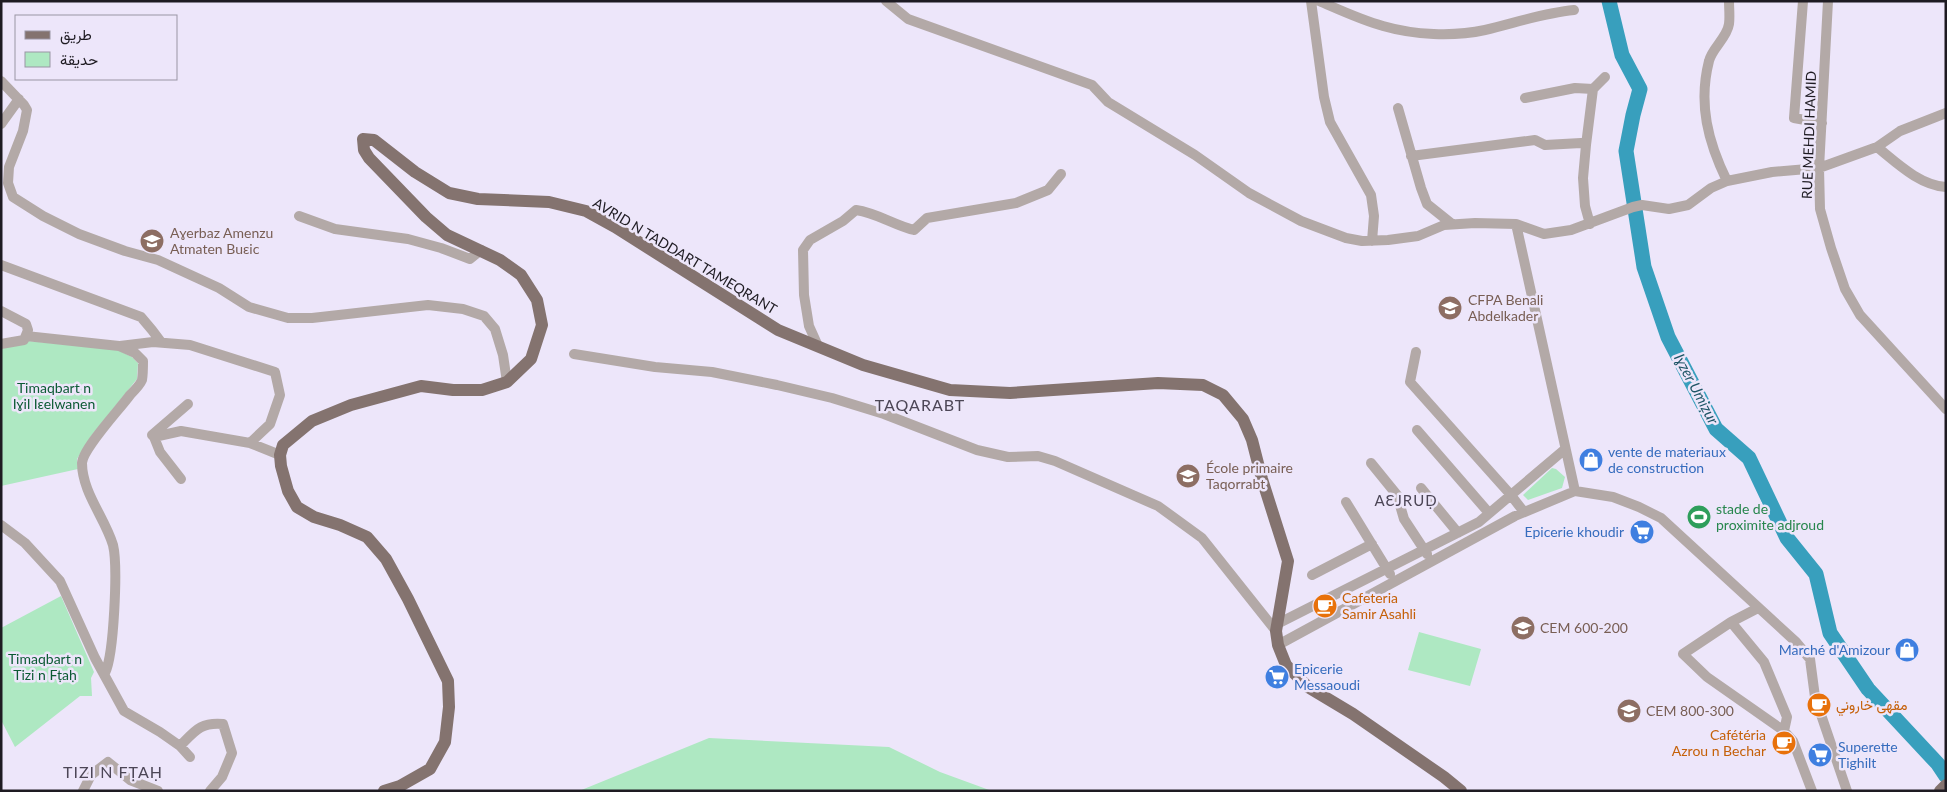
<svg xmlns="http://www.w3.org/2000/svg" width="1947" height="792" viewBox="0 0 1947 792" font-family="Lato,Vazirmatn,sans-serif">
	<rect width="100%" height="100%" fill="#ede6fa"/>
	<path fill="#aee8c2" d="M 29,341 L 118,350 L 132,357 L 138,363 L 137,379 L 91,436 L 77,459 L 78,469 L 1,486 L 1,349 Z
		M 1552,468 L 1556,469 L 1565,477 L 1562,488 L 1528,500 L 1523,495 Z
		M 61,596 L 94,672 L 91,678 L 92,696 L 80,696 L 15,747 L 1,720 L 1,628 Z
		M 1419,632 L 1481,649 L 1470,686 L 1408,670 Z
		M 709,738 L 889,747 L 940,772 L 992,791 L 579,791 Z"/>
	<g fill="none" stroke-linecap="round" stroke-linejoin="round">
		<path stroke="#389fbd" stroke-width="15" d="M 1609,1 L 1622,55 L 1640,89 L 1633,115 L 1626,151 L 1644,267 L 1668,337 L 1716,429 L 1749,458 L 1787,538 L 1816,574 L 1830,633 L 1868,689 L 1938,764 L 1946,776"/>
		<path stroke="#b3a9a7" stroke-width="10" d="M 886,1 L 908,19 L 1092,85 L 1108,102 L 1195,155 L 1249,193 L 1301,221 L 1346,238 L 1362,241 L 1388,240 L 1418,236 L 1444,225 L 1475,223 L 1516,224 L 1544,234 L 1571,230 L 1633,207 L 1642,205 L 1669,209 L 1688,205 L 1711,188 L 1727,181 L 1772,172 L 1819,168 L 1877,147 L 1900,131 L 1946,113
			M 1311,1 L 1324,97 L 1330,122 L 1371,195 L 1374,216 L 1372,241
			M 1319,1 C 1340,10 1361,20 1383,26 C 1414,35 1453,37 1485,30 C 1515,23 1543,13 1574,10
			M 1803,1 L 1794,118 L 1822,123
			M 1828,1 L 1819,168 L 1820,209 L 1831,248 L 1845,289 L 1860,315 L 1946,409
			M 1,81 L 24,105 L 27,110 L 23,131 L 9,167 L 8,183 L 13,197 L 43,216 L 79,234 L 125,251 L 158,260 L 219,288 L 249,307 L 288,318 L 312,318 L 428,305 L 463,309 L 484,316 L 495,329 L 503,355 L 507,382
			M 1525,98 L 1575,88 L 1593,89
			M 1398,108 L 1421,188 L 1427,204 L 1452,224
			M 1,124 L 19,99
			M 1877,147 C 1897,163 1919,185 1946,187
			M 1411,156 L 1535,140 L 1545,145 L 1581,143 L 1586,145
			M 1727,181 C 1708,142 1698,104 1709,61 C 1712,48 1727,38 1729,24 C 1730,17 1729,9 1729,1
			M 299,216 L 335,229 L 408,239 L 441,248 L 470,259 L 481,250
			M 1516,224 L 1575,491
			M 1590,224 L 1585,206 L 1583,178 L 1586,145 L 1593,89 L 1605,77
			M 1,265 L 141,317 L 152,330 L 161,342
			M 1,311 L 26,324 L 28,330 L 24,340 L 1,344
			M 26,336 L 119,346 L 135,353 L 143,361 C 143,367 143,374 142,380 C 140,385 134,391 130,395 C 120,409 83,448 82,463 C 82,492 105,518 113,545 C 118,566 114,655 105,673
			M 120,346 L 153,342 L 190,345 L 275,372 L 280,395 L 270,424 L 250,443
			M 818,346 L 809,326 L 804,295 L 803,250 L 810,240 L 843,221 L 856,210 C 877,213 894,225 914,230 L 927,218 L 1016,203 L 1048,190 L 1061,174
			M 1416,352 L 1410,382 L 1510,494 L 1524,512
			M 574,354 L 655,367 L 712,372 L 777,385 L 832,398 L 884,414 L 977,450 L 1008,457 L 1038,456 L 1055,461 L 1158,506 L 1202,538 L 1276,631
			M 1417,430 L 1489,513
			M 154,437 L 152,435 L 188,404
			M 1371,463 L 1397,495 L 1404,519 L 1427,554
			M 181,479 L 160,452 L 154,437 L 181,431 L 250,443 L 280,455
			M 1421,488 L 1458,533
			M 1575,491 L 1613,497 L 1639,507 L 1661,518 L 1796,642 L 1810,659 L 1815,697 L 1847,791
			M 1346,502 L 1390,574
			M 1,525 L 25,543 L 60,581 L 95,658 L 124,711 L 160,732 L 180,746 L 190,757
			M 1312,575 L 1372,544
			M 1758,608 L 1731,622 L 1683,654 L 1707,677 L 1784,731 L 1793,741 L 1812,791
			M 1731,622 L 1764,662 L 1787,717 L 1784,731
			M 1279,623 L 1479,522 L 1564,450
			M 1278,645 L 1515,516 L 1575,491
			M 180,746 C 195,731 200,722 223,724 L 232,753 L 222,777 L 210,791
			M 83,791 L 91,775 L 108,762 L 130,780 L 158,791"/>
		<path stroke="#84736f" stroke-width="12" d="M 384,791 L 400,786 L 430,769 L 445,742 L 449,707 L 448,681 L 408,599 L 386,559 L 367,537 L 340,525 L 314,517 L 297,507 L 288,491 L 281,466 L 280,455 L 283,445 L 312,421 L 351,405 L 421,386 L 453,390 L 482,390 L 507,382 L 531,359 L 542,325 L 537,300 L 521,275 L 500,260 L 447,235 L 426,217 L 369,158 L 364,150 L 363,139 L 374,140 L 415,172 L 449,193 L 478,199 L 549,202 L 586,211 L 615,227 L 778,330 L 863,365 L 950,390 L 1010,393 L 1158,383 L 1203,385 L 1223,395 L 1243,419 L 1252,440 L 1262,479 L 1288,561 L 1276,631 L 1278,645 L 1286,665 L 1308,687 L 1353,714 L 1444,777 L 1461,791
			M 1940,791 L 1946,785"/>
	</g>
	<defs>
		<symbol id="school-disc" viewBox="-11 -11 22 22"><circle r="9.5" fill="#8d6e63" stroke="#ede6fa"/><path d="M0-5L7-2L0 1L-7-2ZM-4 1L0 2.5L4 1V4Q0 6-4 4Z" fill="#fff"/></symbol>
		<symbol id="university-disc" viewBox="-11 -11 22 22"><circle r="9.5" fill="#8d6e63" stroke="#ede6fa"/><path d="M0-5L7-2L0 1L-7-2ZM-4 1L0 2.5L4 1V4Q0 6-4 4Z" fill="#fff"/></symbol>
		<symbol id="shop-disc" viewBox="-11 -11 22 22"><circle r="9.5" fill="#3f7fe0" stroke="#ede6fa"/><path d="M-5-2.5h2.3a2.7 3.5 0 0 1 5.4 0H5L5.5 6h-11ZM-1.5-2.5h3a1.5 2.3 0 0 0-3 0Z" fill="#fff"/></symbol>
		<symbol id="stadium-disc" viewBox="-11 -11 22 22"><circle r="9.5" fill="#2e9e5b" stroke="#ede6fa"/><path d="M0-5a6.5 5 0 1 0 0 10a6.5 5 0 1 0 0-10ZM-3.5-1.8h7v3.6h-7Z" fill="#fff"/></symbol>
		<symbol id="supermarket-disc" viewBox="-11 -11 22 22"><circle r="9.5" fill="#3f7fe0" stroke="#ede6fa"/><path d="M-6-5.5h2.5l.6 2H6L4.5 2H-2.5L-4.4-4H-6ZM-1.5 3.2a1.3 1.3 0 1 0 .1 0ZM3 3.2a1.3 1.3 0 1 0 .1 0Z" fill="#fff"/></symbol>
		<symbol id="cafe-disc" viewBox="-11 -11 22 22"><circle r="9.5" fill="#e8710a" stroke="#ede6fa"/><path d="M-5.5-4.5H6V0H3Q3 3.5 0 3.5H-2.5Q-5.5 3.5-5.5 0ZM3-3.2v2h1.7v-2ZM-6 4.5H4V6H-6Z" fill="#fff"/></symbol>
	</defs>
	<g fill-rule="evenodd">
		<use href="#school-disc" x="138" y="227" width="28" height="28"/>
		<use href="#university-disc" x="1436" y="294" width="28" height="28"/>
		<use href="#shop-disc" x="1577" y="446" width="28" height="28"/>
		<use href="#school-disc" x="1174" y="462" width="28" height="28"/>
		<use href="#stadium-disc" x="1685" y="503" width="28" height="28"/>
		<use href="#supermarket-disc" x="1628" y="518" width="28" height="28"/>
		<use href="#cafe-disc" x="1311" y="592" width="28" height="28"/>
		<use href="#school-disc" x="1509" y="614" width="28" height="28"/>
		<use href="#shop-disc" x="1893" y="636" width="28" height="28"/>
		<use href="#supermarket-disc" x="1263" y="663" width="28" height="28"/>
		<use href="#cafe-disc" x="1805" y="691" width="28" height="28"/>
		<use href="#school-disc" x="1615" y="697" width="28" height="28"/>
		<use href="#cafe-disc" x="1770" y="729" width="28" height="28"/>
		<use href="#supermarket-disc" x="1806" y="741" width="28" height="28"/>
	</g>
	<g text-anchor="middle" stroke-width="5" stroke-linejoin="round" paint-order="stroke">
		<g font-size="14" fill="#1e1b22" stroke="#ede6fa">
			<text transform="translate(1809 135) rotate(-88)" y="5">RUE MEHDI HAMID</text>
			<text transform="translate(685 256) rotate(31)" y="5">AVRID N TADDART TAMEQRANT</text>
		</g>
		<g font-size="14" fill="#785e54" stroke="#ede6fa" text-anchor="start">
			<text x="170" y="238">Aɣerbaz Amenzu<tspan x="170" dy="16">Atmaten Buɛic</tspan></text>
			<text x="1468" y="305">CFPA Benali<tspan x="1468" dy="16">Abdelkader</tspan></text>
			<text x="1206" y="473">École primaire<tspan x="1206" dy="16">Taqorrabt</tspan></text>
			<text x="1540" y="633">CEM 600-200</text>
			<text x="1646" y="716">CEM 800-300</text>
		</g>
		<g font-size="14" fill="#0c5a34" stroke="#ede6fa">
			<text x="54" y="393">Timaqbart n<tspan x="54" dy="16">Iɣil Iɛelwanen</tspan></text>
			<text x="45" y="664">Timaqbart n<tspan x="45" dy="16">Tizi n Fṭaḥ</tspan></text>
		</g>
		<g font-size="14" fill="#366cbe" stroke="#ede6fa" text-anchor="start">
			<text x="1608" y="457">vente de materiaux<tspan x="1608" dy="16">de construction</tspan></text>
			<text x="1624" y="537" text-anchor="end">Epicerie khoudir</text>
			<text x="1890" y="655" text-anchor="end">Marché d'Amizour</text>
			<text x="1294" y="674">Epicerie<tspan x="1294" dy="16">Messaoudi</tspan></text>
			<text x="1838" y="752">Superette<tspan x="1838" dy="16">Tighilt</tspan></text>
		</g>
		<g font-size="14" fill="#27864d" stroke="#ede6fa" text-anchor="start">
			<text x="1716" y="514">stade de<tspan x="1716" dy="16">proximite adjroud</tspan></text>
		</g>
		<g font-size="14" fill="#c56008" stroke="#ede6fa" text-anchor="start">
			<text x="1342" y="603">Cafeteria<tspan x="1342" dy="16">Samir Asahli</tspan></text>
			<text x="1836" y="710">مقهى خاروني</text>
			<text x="1766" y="740" text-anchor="end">Cafétéria<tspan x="1766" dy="16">Azrou n Bechar</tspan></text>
		</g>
		<g font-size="15" font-style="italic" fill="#1e5566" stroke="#ede6fa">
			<text transform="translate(1696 389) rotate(62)" y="5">Iɣzer Umiẓur</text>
		</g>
		<g font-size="15" letter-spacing="1" fill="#4c4656" stroke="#ede6fa">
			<text x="1406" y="506">AƐJRUḌ</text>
		</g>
		<g font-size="16" letter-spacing="1" fill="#4c4656" stroke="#ede6fa">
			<text x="920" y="411">TAQARABT</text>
			<text x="113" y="778">TIZI N FṬAḤ</text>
		</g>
	</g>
	<rect width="1947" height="792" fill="none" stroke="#1e1b22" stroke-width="5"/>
	<rect x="15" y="15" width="162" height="65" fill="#ede6fa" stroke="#9a95a4"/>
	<rect x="25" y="31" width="25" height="8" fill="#84736f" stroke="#9a95a4"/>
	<text x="60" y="40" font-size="15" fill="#1e1b22">طريق</text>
	<rect x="25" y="52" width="25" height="15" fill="#aee8c2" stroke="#9a95a4"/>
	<text x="60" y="65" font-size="15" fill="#1e1b22">حديقة</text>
</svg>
